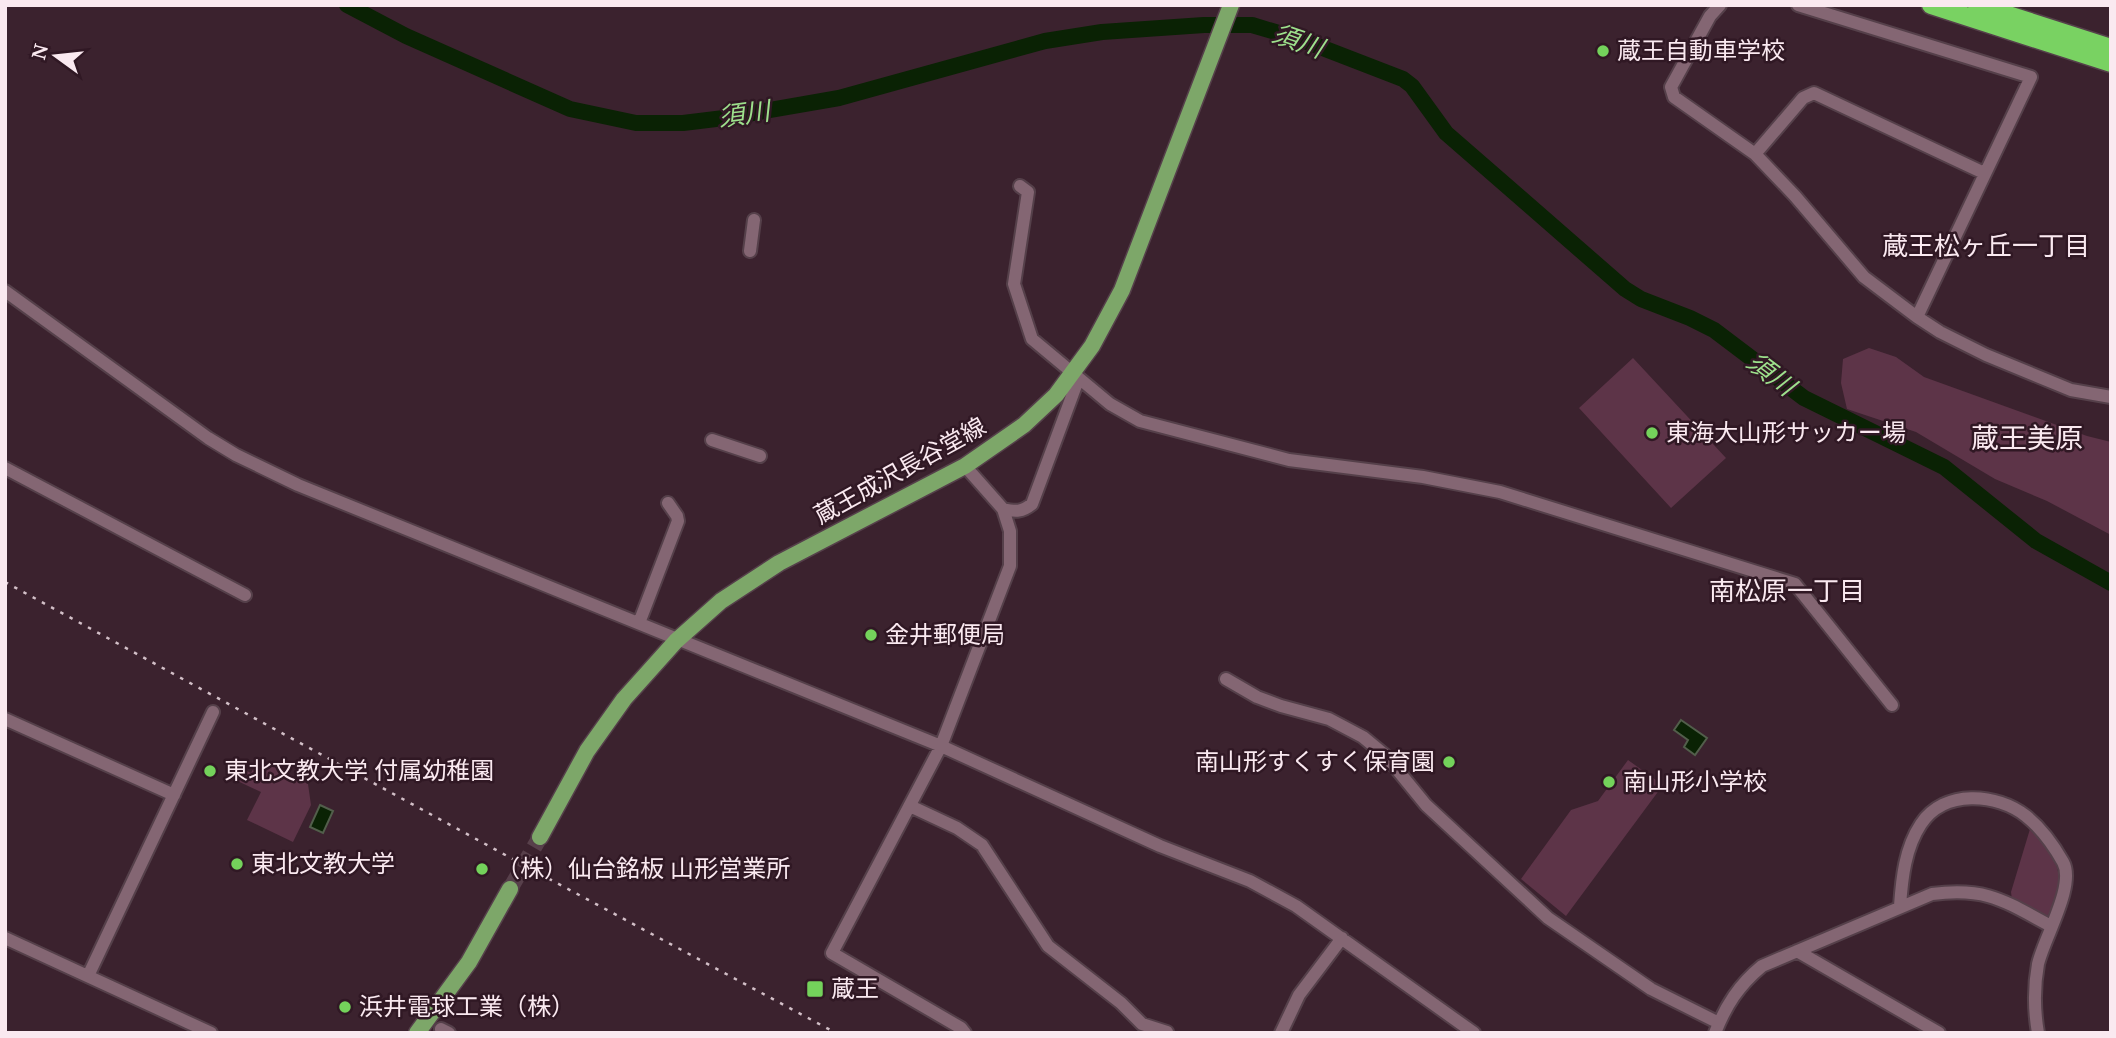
<svg xmlns="http://www.w3.org/2000/svg" width="2116" height="1038" viewBox="0 0 2116 1038" font-family="'Noto Serif','Noto Sans JP',serif">
	<rect width="100%" height="100%" fill="#3b222e"/>
	<path fill="#5d3448" d="M 1869,348 L 1896,357 L 1924,377 L 2087,436 L 2111,442 L 2111,535 L 2047,501 L 1995,479 L 1916,432 L 1847,409 L 1841,383 L 1843,359 Z
		M 1633,358 L 1726,458 L 1671,508 L 1579,408 Z
		M 258,759 L 308,784 L 311,805 L 293,842 L 247,820 L 261,792 L 227,776 L 233,764 L 251,773 Z
		M 1628,760 L 1663,785 L 1566,916 L 1521,879 L 1571,810 L 1598,801 Z
		M 2030,829 C 2039,833 2043,841 2048,849 C 2065,875 2059,889 2050,917 L 2045,918 L 2012,900 L 2011,892 Z"/>
	<path fill="#0a2204" stroke="#525e4b" stroke-width="2" d="M 1681,720 L 1707,738 L 1695,755 L 1684,747 L 1688,740 L 1674,730 Z
		M 320,805 L 333,811 L 323,833 L 310,827 Z"/>
	<g fill="none" stroke-linecap="round" stroke-linejoin="round">
		<path stroke="#0a2204" stroke-width="16" d="M 347,5 L 406,36 L 570,109 L 636,123 L 683,123 L 724,118 L 839,98 L 1045,41 L 1102,32 L 1204,25 L 1252,25 L 1302,40 L 1403,79 L 1412,86 L 1446,133 L 1625,289 L 1641,299 L 1690,318 L 1714,330 L 1804,398 L 1944,467 L 2036,541 L 2111,583"/>
		<path stroke="#58404b" stroke-width="12" stroke-dasharray="12 6" stroke-linecap="butt" d="M 1866,6 L 1866,5"/>
		<path stroke="#58404b" stroke-width="16" stroke-dasharray="16 8" stroke-linecap="butt" d="M 510,889 L 540,837"/>
		<defs>
			<path id="minor" d="M 1720,5 L 1710,16 L 1671,87 L 1674,97 L 1755,154 L 1795,196 L 1864,277 L 1917,317 L 1940,332 L 1986,355 L 2071,390 L 2111,397
				M 1798,5 L 2031,77 L 1917,317
				M 1755,154 L 1803,98 L 1814,93 L 1984,173
				M 1020,186 L 1028,192 L 1014,284 L 1032,339 L 1110,404 L 1140,421 L 1289,460 L 1423,477 L 1500,492 L 1795,584 L 1892,705
				M 750,251 L 754,220
				M 5,291 L 208,438 L 236,455 L 298,485 L 941,746 L 1160,846 L 1250,881 L 1296,906 L 1474,1033
				M 712,440 L 760,456
				M 5,468 L 245,595
				M 1003,509 C 1016,512 1022,512 1032,504 L 1078,380
				M 639,623 L 678,521 L 677,516 L 668,503
				M 1226,679 L 1257,697 L 1281,706 L 1329,719 L 1363,737 L 1386,756 L 1426,805 L 1548,918 L 1651,989 L 1719,1023
				M 5,719 L 174,795
				M 910,806 L 957,828 L 982,845 L 1048,946 L 1121,1003 L 1142,1024 L 1167,1032
				M 1900,906 C 1902,878 1905,848 1921,824 C 1944,789 1997,793 2026,816 C 2041,828 2054,846 2063,862 C 2076,885 2044,938 2038,964 C 2034,986 2034,1010 2038,1033
				M 5,938 L 211,1033
				M 1797,951 L 1939,1033
				M 88,976 L 213,712
				M 441,1029 L 449,1033
				M 965,1033 L 961,1028 L 832,953 L 941,746 L 1010,566 L 1010,531 L 1003,509 L 965,466
				M 1281,1033 L 1299,995 L 1342,938
				M 1715,1033 C 1726,1005 1739,985 1762,966 L 1932,894 C 1987,887 2004,901 2051,926"/>
			<path id="major" d="M 540,837 L 587,751 L 624,699 L 676,641 L 721,601 L 779,563 L 965,466 L 1024,425 L 1056,395 L 1092,346 L 1122,290 L 1231,5
				M 417,1033 L 469,962 L 510,889"/>
			<path id="highway" d="M 1931,5 L 2111,63
				M 1977,5 L 2111,48"/>
		</defs>
		<use href="#minor" stroke="#55404a" stroke-width="16"/>
		<use href="#major" stroke="#55404a" stroke-width="19"/>
		<use href="#highway" stroke="#55404a" stroke-width="21"/>
		<use href="#minor" stroke="#846673" stroke-width="12"/>
		<use href="#major" stroke="#7da769" stroke-width="16"/>
		<use href="#highway" stroke="#79d262" stroke-width="18"/>
		<path stroke="#d2bfc7" stroke-width="2.5" stroke-dasharray="3.5 7" stroke-linecap="butt" d="M 5,582 L 542,875 L 836,1033"/>
	</g>
	<g fill="#74d25b" stroke="#301824" stroke-width="2.5">
		<circle cx="1603" cy="51" r="7"/>
		<circle cx="1652" cy="433" r="7"/>
		<circle cx="871" cy="635" r="7"/>
		<circle cx="1449" cy="762" r="7"/>
		<circle cx="210" cy="771" r="7"/>
		<circle cx="1609" cy="782" r="7"/>
		<circle cx="237" cy="864" r="7"/>
		<circle cx="482" cy="869" r="7"/>
		<rect x="806" y="980" width="18" height="18" rx="3.5"/>
		<circle cx="345" cy="1007" r="7"/>
	</g>
	<g text-anchor="middle" stroke-width="5" stroke-linejoin="round" paint-order="stroke">
		<g font-size="24" fill="#fae9f0" stroke="#301824" text-anchor="start">
			<text x="1617" y="59">蔵王自動車学校</text>
			<text x="1666" y="441">東海大山形サッカー場</text>
			<text x="885" y="643">金井郵便局</text>
			<text x="1435" y="770" text-anchor="end">南山形すくすく保育園</text>
			<text x="224" y="779">東北文教大学 付属幼稚園</text>
			<text x="1623" y="790">南山形小学校</text>
			<text x="251" y="872">東北文教大学</text>
			<text x="496" y="877">（株）仙台銘板 山形営業所</text>
			<text x="831" y="997">蔵王</text>
			<text x="359" y="1015">浜井電球工業（株）</text>
		</g>
		<g font-size="24" fill="#fae9f0" stroke="#301824">
			<text transform="translate(900 471) rotate(-29)" y="8">蔵王成沢長谷堂線</text>
		</g>
		<g font-size="26" font-style="italic" fill="#9de08c" stroke="#301824">
			<text transform="translate(1298 41) rotate(19)" y="9">須川</text>
			<text transform="translate(744 114) rotate(-8)" y="9">須川</text>
			<text transform="translate(1771 374) rotate(37)" y="9">須川</text>
		</g>
		<g font-size="26" fill="#fae9f0" stroke="#301824">
			<text x="1986" y="255">蔵王松ヶ丘一丁目</text>
			<text x="1787" y="600">南松原一丁目</text>
		</g>
		<g font-size="28" fill="#fae9f0" stroke="#301824">
			<text x="2027" y="448">蔵王美原</text>
		</g>
	</g>
	<rect width="2116" height="1038" fill="none" stroke="#fae9f0" stroke-width="14"/>
	<g transform="translate(56 56) rotate(285)" stroke="#301824" stroke-width="5" paint-order="stroke">
	<path d="M0-5L12 26L0 18L-12 26Z" fill="#fae9f0"/>
	<text y="-10" font-size="19" font-weight="bold" text-anchor="middle" fill="#fae9f0">N</text>
	</g>
</svg>
